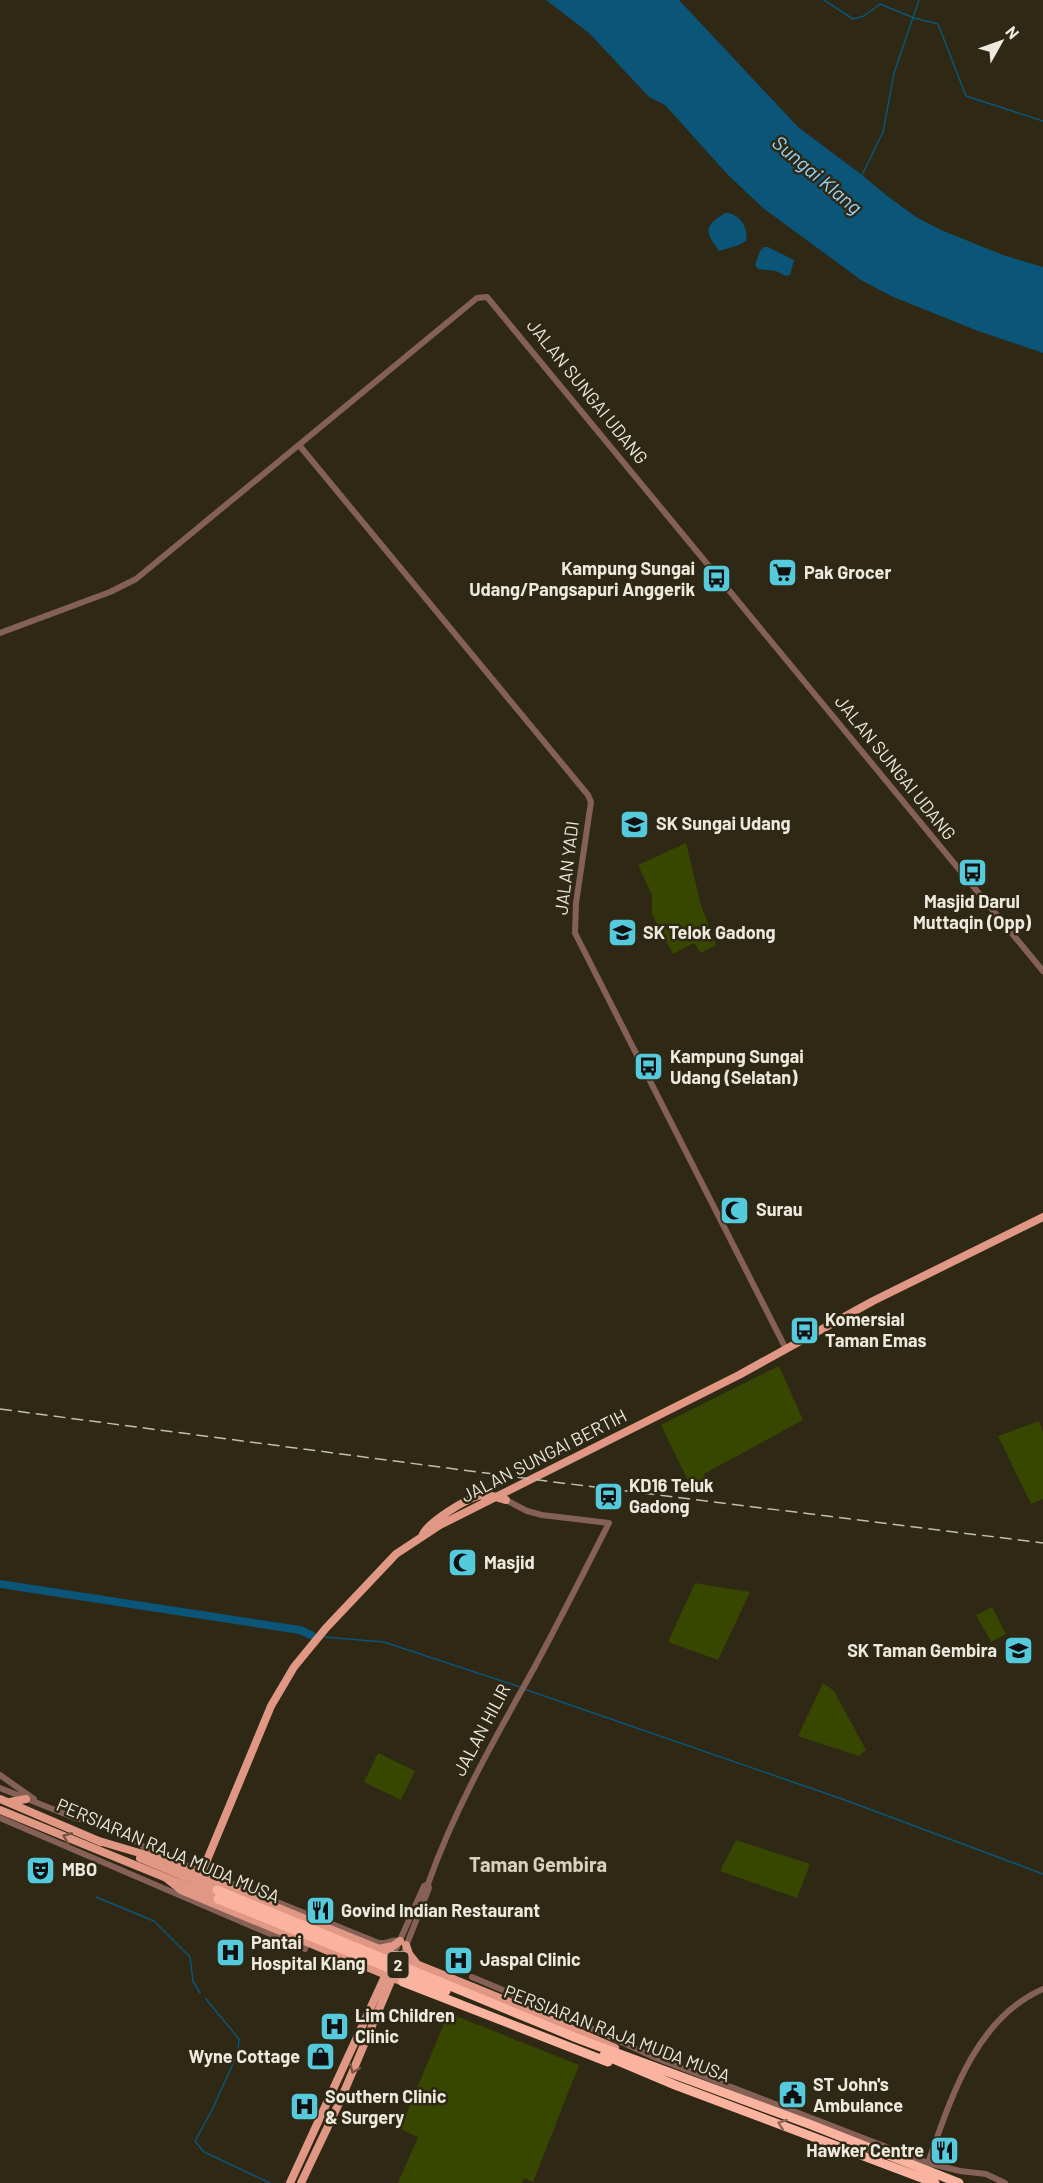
<svg xmlns="http://www.w3.org/2000/svg" width="1043" height="2183" viewBox="0 0 1043 2183" font-family="Barlow,sans-serif">
	<rect width="100%" height="100%" fill="#2e2815"/>
	<path fill="#384700" d="M 686,843 L 701,905 L 716,945 L 701,953 L 694,943 L 673,954 L 652,914 L 652,895 L 638,865 Z
		M 779,1366 L 803,1420 L 704,1474 L 708,1489 L 690,1485 L 661,1425 Z
		M 1039,1421 L 1043,1432 L 1043,1499 L 1031,1504 L 998,1436 Z
		M 695,1583 L 750,1592 L 718,1660 L 668,1642 Z
		M 992,1607 L 1006,1634 L 991,1642 L 976,1615 Z
		M 823,1683 L 834,1691 L 866,1750 L 859,1756 L 798,1736 Z
		M 378,1753 L 415,1771 L 401,1800 L 364,1782 Z
		M 736,1840 L 810,1864 L 797,1898 L 720,1871 Z
		M 451,2014 L 579,2065 L 533,2182 L 524,2178 L 522,2183 L 398,2183 L 418,2137 L 400,2129 L 446,2019 Z"/>
	<path fill="#0a5578" d="M 546,0 L 679,0 L 798,127 L 862,175 L 886,195 L 916,217 L 941,230 L 1003,255 L 1043,267 L 1043,353 L 978,331 L 891,296 L 861,280 L 763,208 L 728,175 L 665,105 L 649,97 L 589,33 Z
		M 725,213 C 739,213 749,227 746,241 L 739,245 L 719,251 C 705,231 703,227 725,213 Z
		M 764,247 L 768,247 L 794,260 L 790,275 L 786,276 L 776,271 L 758,269 L 755,265 L 760,251 Z"/>
	<g fill="none" stroke-linecap="round" stroke-linejoin="round">
		<path stroke="#0a5578" stroke-width="1.5" d="M 824,0 L 853,19 L 864,16 L 880,4 L 914,18 L 938,24 L 966,96 L 1043,121
			M 862,175 L 883,132 L 894,73 L 919,0
			M 324,1637 L 384,1642 L 520,1687
			M 524,1689 L 845,1800 L 1043,1874
			M 96,1897 L 154,1921 L 190,1957 L 193,1981 L 200,1993
			M 206,1999 L 239,2039 L 238,2051
			M 235,2059 L 212,2110 L 195,2141 L 204,2152 L 270,2183"/>
		<path stroke="#0a5578" stroke-width="8" d="M 0,1584 L 300,1630 L 311,1635"/>
		<path stroke="#846056" stroke-width="6" d="M 299,445 L 588,795 L 591,802 L 576,903 L 575,933 L 786,1349
			M 0,633 L 110,592 L 136,579 L 477,298 L 487,297 L 1043,971
			M 0,1775 L 34,1799
			M 0,1788 L 75,1818 L 113,1825 L 148,1850 L 379,1943 C 387,1944 392,1939 400,1941
			M 0,1818 L 305,1949 L 308,1941
			M 393,1956 L 424,1886 L 428,1884 C 455,1808 494,1740 533,1670 C 559,1622 584,1572 609,1523 L 542,1515 L 527,1511 L 506,1500
			M 401,1959 L 429,1888 L 428,1884
			M 472,1977 L 560,2014 L 656,2058 L 928,2163 L 960,2171 L 986,2174 L 1005,2183
			M 928,2163 C 951,2098 975,2019 1043,1989"/>
		<path stroke="#e09783" stroke-width="8" d="M 423,1534 C 430,1521 463,1501 478,1496 C 486,1493 498,1498 506,1500
			M 0,1799 L 101,1842
			M 10,1802 L 26,1799
			M 0,1810 L 218,1899
			M 99,1841 L 153,1857 L 517,2005 L 615,2048
			M 140,1858 L 217,1890
			M 202,1872 L 271,1706 L 294,1667 L 326,1628 L 396,1554 L 440,1525 L 739,1375 L 873,1301 L 1043,1217
			M 166,1878 L 181,1890 L 403,1982
			M 406,1945 L 409,1954 L 417,1964
			M 378,1949 L 393,1946 L 400,1941
			M 290,2183 L 387,1972
			M 301,2183 L 341,2099 L 394,1974"/>
		<path stroke="#f9b39f" stroke-width="9" d="M 217,1890 L 579,2039 L 809,2124 L 959,2183
			M 218,1899 L 446,1991
			M 403,1982 L 608,2062
			M 604,2055 L 675,2085 L 935,2183"/>
		<path stroke="#c1bdaf" stroke-width="1.5" stroke-dasharray="12 6" stroke-linecap="butt" d="M 0,1409 L 546,1481 L 1043,1543"/>
	</g>
	<defs><path id="oneway-chevron" d="M-2-3.5L2.5 0L-2 3.5" fill="none" stroke-width="1.6" stroke-linecap="round" stroke-linejoin="round" transform="scale(1.5)"/></defs>
	<g stroke="#755441">
		<use href="#oneway-chevron" transform="translate(67 1837) rotate(-158)"/>
		<use href="#oneway-chevron" transform="translate(354 2069) rotate(113)"/>
	</g>
	<use stroke="#896753" href="#oneway-chevron" transform="translate(782 2124) rotate(-160)"/>
	<defs>
		<symbol id="supermarket-square" viewBox="-11 -11 22 22"><rect x="-9" y="-9" width="18" height="18" rx="4" fill="#54cadc" stroke="#2e2815"/><path d="M-6-5.5h2.5l.6 2H6L4.5 2H-2.5L-4.4-4H-6ZM-1.5 3.2a1.3 1.3 0 1 0 .1 0ZM3 3.2a1.3 1.3 0 1 0 .1 0Z" fill="#111"/></symbol>
		<symbol id="bus-square" viewBox="-11 -11 22 22"><rect x="-9" y="-9" width="18" height="18" rx="4" fill="#54cadc" stroke="#2e2815"/><path d="M-5-6H5V4H4V6H2V4H-2V6H-4V4H-5ZM-3.5-4V0h7V-4ZM-3.5 1.2v1.5H-2V1.2ZM2 1.2v1.5H3.5V1.2Z" fill="#111"/></symbol>
		<symbol id="school-square" viewBox="-11 -11 22 22"><rect x="-9" y="-9" width="18" height="18" rx="4" fill="#54cadc" stroke="#2e2815"/><path d="M0-5L7-2L0 1L-7-2ZM-4 1L0 2.5L4 1V4Q0 6-4 4Z" fill="#111"/></symbol>
		<symbol id="mosque-square" viewBox="-11 -11 22 22"><rect x="-9" y="-9" width="18" height="18" rx="4" fill="#54cadc" stroke="#2e2815"/><path d="M3.5-4.9A6 6 0 1 0 3.5 4.9A5 5 0 1 1 3.5-4.9Z" fill="#111"/></symbol>
		<symbol id="station-square" viewBox="-11 -11 22 22"><rect x="-9" y="-9" width="18" height="18" rx="4" fill="#54cadc" stroke="#2e2815"/><path d="M-3-6H3Q5-6 5-4V2Q5 4 3 4L4.5 6H3L1.5 4h-3L-3 6H-4.5L-3 4Q-5 4-5 2V-4Q-5-6-3-6ZM-3.5-4v3h7v-3ZM-3.5 1v1.5H-2V1ZM2 1v1.5H3.5V1Z" fill="#111"/></symbol>
		<symbol id="theatre-square" viewBox="-11 -11 22 22"><rect x="-9" y="-9" width="18" height="18" rx="4" fill="#54cadc" stroke="#2e2815"/><path d="M-5-5.5Q0-4 5-5.5V0Q5 5 0 6Q-5 5-5 0ZM-3.3-2.5H-1v1.5H-3.3ZM1-2.5H3.3v1.5H1ZM-2.8 1Q0 5.5 2.8 1Z" fill="#111"/></symbol>
		<symbol id="restaurant-square" viewBox="-11 -11 22 22"><rect x="-9" y="-9" width="18" height="18" rx="4" fill="#54cadc" stroke="#2e2815"/><path d="M-5-6h1v4h1v-4h1v4h1v-4h1v5L-1.5 .5V6h-2V.5L-5-1ZM5-6V6H3V1.5H1.5Q1.5-4 5-6Z" fill="#111"/></symbol>
		<symbol id="hospital-square" viewBox="-11 -11 22 22"><rect x="-9" y="-9" width="18" height="18" rx="4" fill="#54cadc" stroke="#2e2815"/><path d="M-5-5h3v3.5h4V-5h3V5h-3V1.5h-4V5h-3Z" fill="#111"/></symbol>
		<symbol id="shop-square" viewBox="-11 -11 22 22"><rect x="-9" y="-9" width="18" height="18" rx="4" fill="#54cadc" stroke="#2e2815"/><path d="M-5-2.5h2.3a2.7 3.5 0 0 1 5.4 0H5L5.5 6h-11ZM-1.5-2.5h3a1.5 2.3 0 0 0-3 0Z" fill="#111"/></symbol>
		<symbol id="civic-square" viewBox="-11 -11 22 22"><rect x="-9" y="-9" width="18" height="18" rx="4" fill="#54cadc" stroke="#2e2815"/><path d="M-.6-6.5H3V-4.5H.6V-3L4-1V1h2V6H-6V1h2V-1L-.6-3ZM-1.2 2.5V6h2.4V2.5Z" fill="#111"/></symbol>
	</defs>
	<g fill-rule="evenodd">
		<use href="#supermarket-square" x="766" y="556" width="33" height="33"/>
		<use href="#bus-square" x="700" y="562" width="33" height="33"/>
		<use href="#school-square" x="618" y="808" width="33" height="33"/>
		<use href="#bus-square" x="956" y="856" width="33" height="33"/>
		<use href="#school-square" x="606" y="916" width="33" height="33"/>
		<use href="#bus-square" x="632" y="1050" width="33" height="33"/>
		<use href="#mosque-square" x="718" y="1194" width="33" height="33"/>
		<use href="#bus-square" x="788" y="1314" width="33" height="33"/>
		<use href="#station-square" x="592" y="1480" width="33" height="33"/>
		<use href="#mosque-square" x="446" y="1546" width="33" height="33"/>
		<use href="#school-square" x="1002" y="1634" width="33" height="33"/>
		<use href="#theatre-square" x="24" y="1854" width="33" height="33"/>
		<use href="#restaurant-square" x="304" y="1894" width="33" height="33"/>
		<use href="#hospital-square" x="214" y="1936" width="33" height="33"/>
		<use href="#hospital-square" x="442" y="1944" width="33" height="33"/>
		<use href="#hospital-square" x="318" y="2010" width="33" height="33"/>
		<use href="#shop-square" x="304" y="2040" width="33" height="33"/>
		<use href="#civic-square" x="776" y="2078" width="33" height="33"/>
		<use href="#hospital-square" x="288" y="2090" width="33" height="33"/>
		<use href="#restaurant-square" x="928" y="2134" width="33" height="33"/>
	</g>
	<g text-anchor="middle" stroke-width="5" stroke-linejoin="round" paint-order="stroke">
		<rect fill="#2e2815" stroke="#b4afa1" stroke-width="1.5" x="387.5" y="1952" width="21" height="26" rx="4.5"/>
		<g font-size="16" font-weight="bold" fill="#ede9dd">
			<text x="398" y="1971">2</text>
		</g>
		<g font-size="18" fill="#ede9dd" stroke="#2e2815">
			<text transform="translate(587 392) rotate(51)" y="6">JALAN SUNGAI UDANG</text>
			<text transform="translate(895 768) rotate(51)" y="6">JALAN SUNGAI UDANG</text>
			<text transform="translate(567 868) rotate(-83)" y="6">JALAN YADI</text>
			<text transform="translate(544 1456) rotate(-27)" y="6">JALAN SUNGAI BERTIH</text>
			<text transform="translate(482 1730) rotate(-62)" y="6">JALAN HILIR</text>
			<text transform="translate(168 1851) rotate(23)" y="6">PERSIARAN RAJA MUDA MUSA</text>
			<text transform="translate(617 2034) rotate(21)" y="6">PERSIARAN RAJA MUDA MUSA</text>
		</g>
		<g font-size="18" font-weight="bold" fill="#ede9dd" stroke="#2e2815" text-anchor="start">
			<text x="695" y="575" text-anchor="end">Kampung Sungai<tspan x="695" dy="21">Udang/Pangsapuri Anggerik</tspan></text>
			<text x="804" y="579">Pak Grocer</text>
			<text x="656" y="830">SK Sungai Udang</text>
			<text x="972" y="908" text-anchor="middle">Masjid Darul<tspan x="972" dy="21">Muttaqin (Opp)</tspan></text>
			<text x="643" y="939">SK Telok Gadong</text>
			<text x="670" y="1063">Kampung Sungai<tspan x="670" dy="21">Udang (Selatan)</tspan></text>
			<text x="756" y="1216">Surau</text>
			<text x="825" y="1326">Komersial<tspan x="825" dy="21">Taman Emas</tspan></text>
			<text x="629" y="1492">KD16 Teluk<tspan x="629" dy="21">Gadong</tspan></text>
			<text x="484" y="1569">Masjid</text>
			<text x="997" y="1657" text-anchor="end">SK Taman Gembira</text>
			<text x="62" y="1876">MBO</text>
			<text x="341" y="1917">Govind Indian Restaurant</text>
			<text x="251" y="1949">Pantai<tspan x="251" dy="21">Hospital Klang</tspan></text>
			<text x="480" y="1966">Jaspal Clinic</text>
			<text x="355" y="2022">Lim Children<tspan x="355" dy="21">Clinic</tspan></text>
			<text x="300" y="2063" text-anchor="end">Wyne Cottage</text>
			<text x="813" y="2091">ST John's<tspan x="813" dy="21">Ambulance</tspan></text>
			<text x="325" y="2103">Southern Clinic<tspan x="325" dy="21">&amp; Surgery</tspan></text>
			<text x="924" y="2157" text-anchor="end">Hawker Centre</text>
		</g>
		<g font-size="20" font-style="italic" fill="#96d4fb" stroke="#2e2815">
			<text transform="translate(817 175) rotate(40)" y="7">Sungai Klang</text>
		</g>
		<g font-size="20" font-weight="bold" fill="#d8d1ba" stroke="#2e2815">
			<text x="538" y="1872">Taman Gembira</text>
		</g>
	</g>
	<g transform="translate(1001 42) rotate(50)" stroke="#2e2815" stroke-width="4.5" paint-order="stroke">
	<path d="M0-4.5L10 22L0 15L-10 22Z" fill="#ede9dd"/>
	<text y="-9" font-size="16" font-weight="bold" text-anchor="middle" fill="#ede9dd">N</text>
	</g>
</svg>
